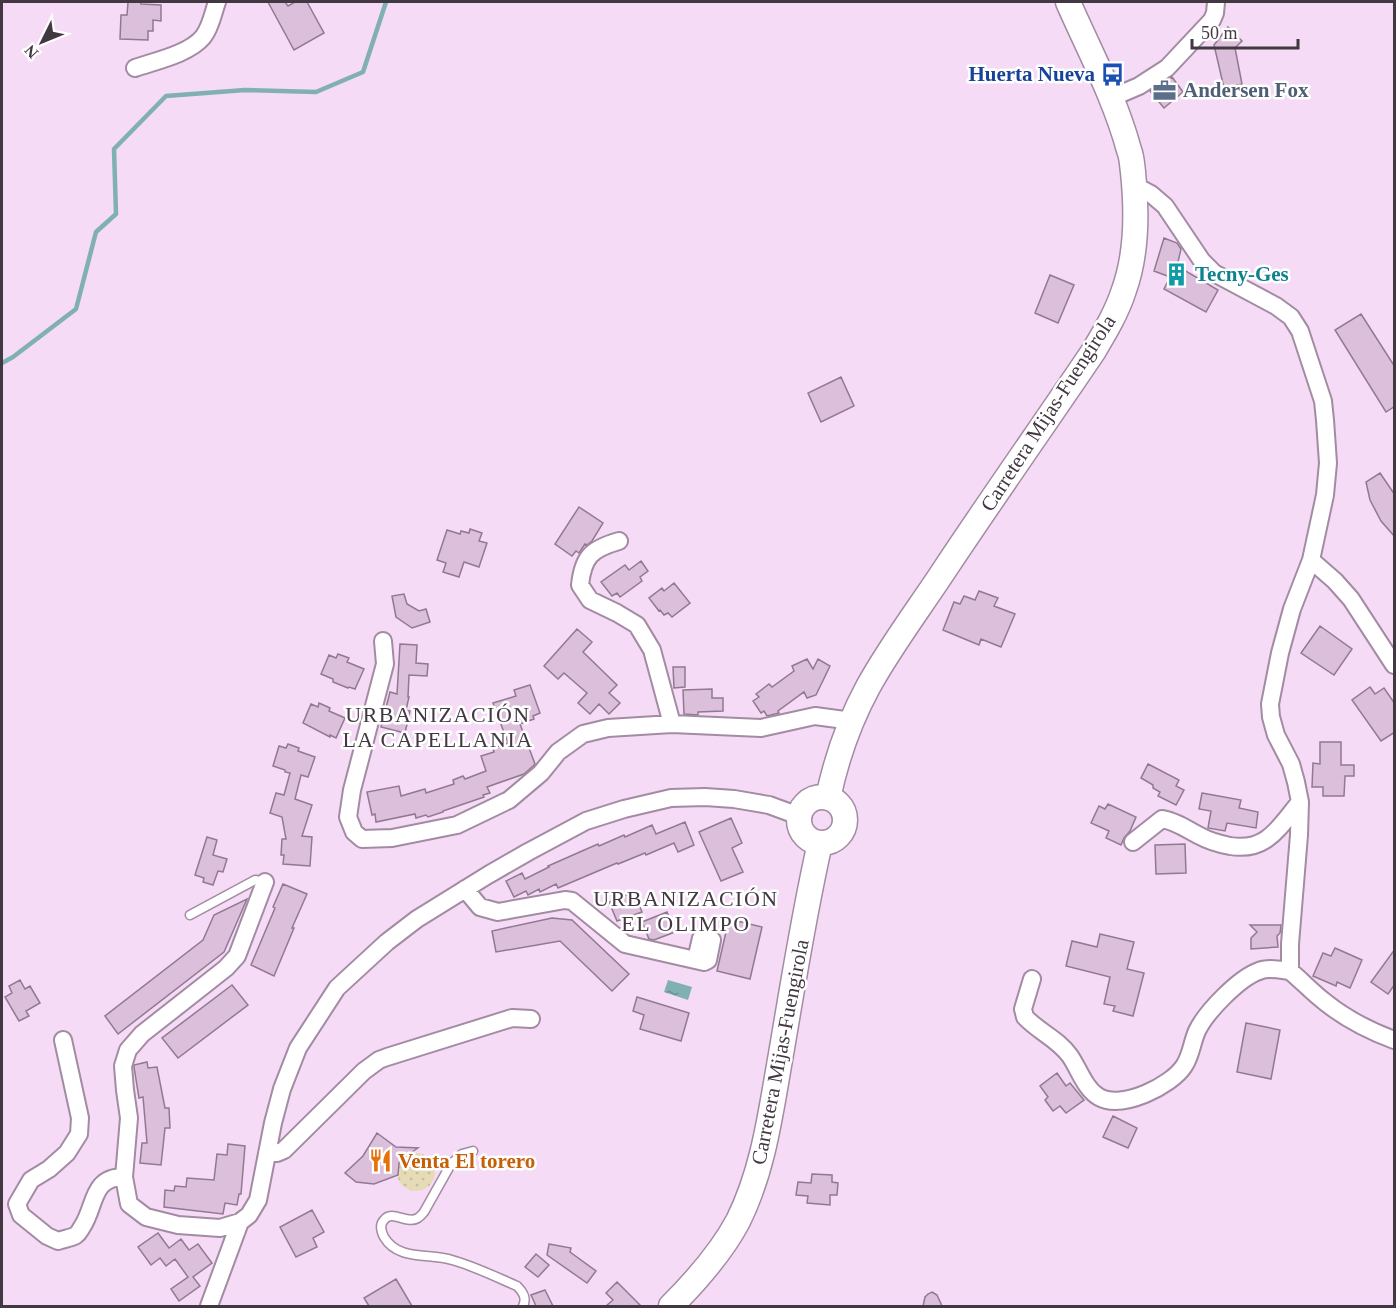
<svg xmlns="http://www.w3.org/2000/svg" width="1396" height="1308" viewBox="0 0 1396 1308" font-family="'Times New Roman',serif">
	<defs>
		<pattern id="sand-dots" width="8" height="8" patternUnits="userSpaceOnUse" patternTransform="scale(1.5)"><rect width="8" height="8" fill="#e5dbb6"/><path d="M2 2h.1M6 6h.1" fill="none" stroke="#c6bd9e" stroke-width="1.8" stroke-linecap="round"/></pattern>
		<pattern id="water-ripples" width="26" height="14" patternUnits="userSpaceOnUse" patternTransform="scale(1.5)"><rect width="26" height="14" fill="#80b0b2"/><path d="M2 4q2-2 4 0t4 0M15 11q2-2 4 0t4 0" fill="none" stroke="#6a9092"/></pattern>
	</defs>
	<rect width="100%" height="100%" fill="#f5dbf5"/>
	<path fill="url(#sand-dots)" d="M397 1172a19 19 0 1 1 38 0a19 19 0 1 1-38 0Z"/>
	<path fill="url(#water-ripples)" d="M 668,980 L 692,987 L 688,1000 L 664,992 Z"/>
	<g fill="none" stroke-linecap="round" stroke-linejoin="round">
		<path stroke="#80b0b2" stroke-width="4.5" d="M 2,363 L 13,357 L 76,309 L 96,232 L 116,214 L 114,149 L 166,96 L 245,90 L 316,92 L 363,72 L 386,2"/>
	</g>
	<path fill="#dcbfdb" stroke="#917a91" stroke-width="1.5" d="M 128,2 L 141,2 L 141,4 L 161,5 L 161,21 L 153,20 L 153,31 L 148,31 L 148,40 L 120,39 L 121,15 L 127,15 Z
		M 268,2 L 285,2 L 288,6 L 295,2 L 307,2 L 324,33 L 294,50 Z
		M 1228,27 L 1242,41 L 1235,48 L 1242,84 L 1224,88 L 1214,45 Z
		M 1172,77 L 1183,92 L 1164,108 L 1150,91 Z
		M 1164,238 L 1177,243 L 1181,249 L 1177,266 L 1218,290 L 1206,312 L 1164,289 L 1170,277 L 1154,271 Z
		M 1050,275 L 1074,285 L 1058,323 L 1035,313 Z
		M 1361,314 L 1395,367 L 1395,406 L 1386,412 L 1335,330 Z
		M 841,377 L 854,406 L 821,422 L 808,393 Z
		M 1380,473 L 1395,495 L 1395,537 L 1381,521 L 1370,500 L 1366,482 Z
		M 579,507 L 603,523 L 592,541 L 587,545 L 585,544 L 579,553 L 576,551 L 572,556 L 555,544 Z
		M 470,529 L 482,533 L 479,541 L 487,543 L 479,567 L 464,562 L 459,577 L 443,572 L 446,563 L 437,560 L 447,530 L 460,534 L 461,531 L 469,533 Z
		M 641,561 L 648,571 L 640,577 L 642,581 L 620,597 L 617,593 L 612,596 L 601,582 L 625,565 L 629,570 Z
		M 674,583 L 690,603 L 672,617 L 668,613 L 664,615 L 660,610 L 659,611 L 649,598 L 662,588 L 664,591 Z
		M 979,591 L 998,598 L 994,606 L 1015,614 L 1001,647 L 981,639 L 979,645 L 943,630 L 954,602 L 960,604 L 964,596 L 975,600 Z
		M 404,594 L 407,604 L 419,611 L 426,609 L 430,622 L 412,628 L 396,617 L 392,596 Z
		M 1320,626 L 1352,649 L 1334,675 L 1301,653 Z
		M 577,629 L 592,642 L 583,652 L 617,685 L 609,693 L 620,703 L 609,714 L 599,704 L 590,714 L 578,703 L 587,693 L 564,673 L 558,679 L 544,666 Z
		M 400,644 L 417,645 L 416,663 L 428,664 L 427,676 L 409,675 L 408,697 L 409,697 L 406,710 L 410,711 L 405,733 L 381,727 L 390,692 L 397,694 Z
		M 338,654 L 349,658 L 347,662 L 364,669 L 355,689 L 349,687 L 348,688 L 333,682 L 333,679 L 321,674 L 329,655 L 336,658 Z
		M 807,659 L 813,669 L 818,659 L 830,666 L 816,695 L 807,698 L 804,692 L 778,711 L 779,713 L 767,716 L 764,711 L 761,713 L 753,701 L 759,697 L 756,694 L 769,684 L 772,687 L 794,671 L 792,666 Z
		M 673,667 L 685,667 L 685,687 L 674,688 Z
		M 530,685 L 540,713 L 533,716 L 534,719 L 520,724 L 535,764 L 533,766 L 524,774 L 487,787 L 490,793 L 483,795 L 484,797 L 443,811 L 443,812 L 428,817 L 426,815 L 416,818 L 415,814 L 376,822 L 375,814 L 372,815 L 367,792 L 399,786 L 401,796 L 425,789 L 426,793 L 454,784 L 453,780 L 463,776 L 465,779 L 486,771 L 481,756 L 494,752 L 493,748 L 508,743 L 493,703 L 516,696 L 514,690 Z
		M 1370,687 L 1375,694 L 1384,688 L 1395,704 L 1395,732 L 1381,741 L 1352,700 Z
		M 712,689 L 712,698 L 723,698 L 723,711 L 698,712 L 698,715 L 684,714 L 683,690 Z
		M 319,703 L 330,708 L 329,711 L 345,718 L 336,738 L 330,735 L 330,737 L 303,723 L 311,704 L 318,707 Z
		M 1320,742 L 1341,742 L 1341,765 L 1354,765 L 1354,776 L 1345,776 L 1344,796 L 1323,796 L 1323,787 L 1312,787 L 1313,763 L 1320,764 Z
		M 288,744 L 299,748 L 298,751 L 315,757 L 308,777 L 301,775 L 295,799 L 312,805 L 302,836 L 312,837 L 310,866 L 283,864 L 284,855 L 281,855 L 282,839 L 286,839 L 282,817 L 270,813 L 276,793 L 284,795 L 290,773 L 285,772 L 285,770 L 273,766 L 279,746 L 286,748 Z
		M 1148,764 L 1179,780 L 1176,786 L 1184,790 L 1176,805 L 1158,796 L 1160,792 L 1153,788 L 1153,785 L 1141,778 Z
		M 1202,793 L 1241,800 L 1239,808 L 1258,812 L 1256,828 L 1227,823 L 1225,831 L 1208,828 L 1211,811 L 1199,809 Z
		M 1108,804 L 1136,817 L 1130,831 L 1124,838 L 1121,845 L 1106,838 L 1109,831 L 1091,823 L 1099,806 L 1105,809 Z
		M 731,818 L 742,843 L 732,848 L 743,872 L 721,881 L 699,832 Z
		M 685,822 L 694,845 L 678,852 L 674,843 L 646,855 L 645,853 L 618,864 L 617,863 L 558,888 L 556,884 L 540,892 L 539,889 L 528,895 L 526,891 L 514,897 L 506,881 L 522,873 L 525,879 L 549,867 L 548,866 L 582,851 L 598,844 L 599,846 L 624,835 L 625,837 L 652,825 L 656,834 Z
		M 207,837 L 217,840 L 213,855 L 227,859 L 223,872 L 218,871 L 213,885 L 203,882 L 204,878 L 195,875 Z
		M 1185,844 L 1186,873 L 1156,874 L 1155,845 Z
		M 283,884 L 307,894 L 292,928 L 294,928 L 274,976 L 251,965 L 275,908 L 273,907 Z
		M 634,892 L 642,912 L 617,921 L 609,902 Z
		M 247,899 L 224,952 L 118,1034 L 105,1016 L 203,940 L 214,915 Z
		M 667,912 L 675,932 L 654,940 L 649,939 L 642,922 Z
		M 552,918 L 572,920 L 629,974 L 612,991 L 560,941 L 496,952 L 492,931 Z
		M 729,919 L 762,927 L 750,979 L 717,971 Z
		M 1250,925 L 1281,925 L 1280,933 L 1277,936 L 1278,947 L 1251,949 L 1251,938 L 1257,932 Z
		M 1100,934 L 1134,942 L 1127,969 L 1144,973 L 1133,1016 L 1113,1011 L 1115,1006 L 1104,1004 L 1110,977 L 1066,966 L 1072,941 L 1097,947 Z
		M 1335,948 L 1362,960 L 1350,988 L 1337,982 L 1336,986 L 1313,976 L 1323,953 L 1331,956 Z
		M 1395,949 L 1395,984 L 1388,994 L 1371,982 Z
		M 20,980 L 25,989 L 30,986 L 40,1003 L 26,1011 L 29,1016 L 19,1021 L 5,997 L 12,993 L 9,986 Z
		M 232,985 L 248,1005 L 178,1058 L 162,1038 Z
		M 637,997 L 689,1013 L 681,1041 L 640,1029 L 644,1015 L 633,1011 Z
		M 1246,1023 L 1280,1030 L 1271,1079 L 1237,1072 Z
		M 147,1062 L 148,1068 L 157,1067 L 165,1108 L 169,1108 L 170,1128 L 165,1128 L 161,1165 L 140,1163 L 142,1143 L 147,1143 L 143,1097 L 139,1098 L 134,1067 L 134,1065 Z
		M 1057,1073 L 1066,1086 L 1070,1083 L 1084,1100 L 1066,1113 L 1060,1106 L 1053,1111 L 1045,1100 L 1048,1097 L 1040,1086 Z
		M 1113,1116 L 1137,1128 L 1128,1148 L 1103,1137 Z
		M 377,1133 L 396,1147 L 418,1148 L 403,1158 L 399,1163 L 398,1175 L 374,1184 L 356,1182 L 345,1173 L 363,1156 Z
		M 228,1144 L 245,1146 L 241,1194 L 239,1194 L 237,1205 L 225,1203 L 223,1214 L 164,1207 L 165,1190 L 174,1191 L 175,1186 L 186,1187 L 187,1178 L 214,1180 L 217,1154 L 227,1155 Z
		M 812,1174 L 832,1175 L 832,1182 L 838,1183 L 837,1195 L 830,1195 L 830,1205 L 807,1203 L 808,1196 L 796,1195 L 798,1182 L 811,1183 Z
		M 312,1210 L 324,1232 L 313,1238 L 317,1247 L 296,1257 L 280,1227 Z
		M 158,1233 L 169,1248 L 181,1239 L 189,1250 L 198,1244 L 212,1263 L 193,1277 L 200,1286 L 179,1301 L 171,1289 L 188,1277 L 175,1259 L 166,1266 L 160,1258 L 151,1265 L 138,1247 Z
		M 549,1244 L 571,1248 L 570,1252 L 596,1271 L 587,1283 L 547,1255 Z
		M 536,1254 L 549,1265 L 538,1277 L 525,1267 Z
		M 396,1279 L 412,1306 L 369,1306 L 364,1298 Z
		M 617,1282 L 641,1306 L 606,1306 L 613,1300 L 606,1293 Z
		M 545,1290 L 553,1306 L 536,1306 L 531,1295 Z
		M 932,1292 L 937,1295 L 942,1306 L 923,1306 L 925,1297 L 928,1294 Z"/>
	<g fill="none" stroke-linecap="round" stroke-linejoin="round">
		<defs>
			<path id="service" d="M 190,915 L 255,880 L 265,882
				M 473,1151 L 462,1154 L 451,1164 L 424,1212 C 424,1212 419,1218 418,1218 C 407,1225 392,1209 384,1220 C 379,1225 381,1231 384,1237 C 398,1261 429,1253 452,1260 C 474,1266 496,1277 517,1286 C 523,1292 527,1298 523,1306"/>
			<path id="minor" d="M 135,68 C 155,61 189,54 203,37 C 211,27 213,13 217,2
				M 1111,98 L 1139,86 L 1167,68 L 1212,20 L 1215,13 L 1216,2
				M 1134,185 L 1151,194 L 1165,206 L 1202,261 L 1214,273 L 1276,306 L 1291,317 L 1300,331 L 1323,401 L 1325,420 L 1328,463 L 1325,495 L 1311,560 L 1292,609 L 1280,653 L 1270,704 L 1271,717 L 1276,735 L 1291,764 L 1296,782 L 1300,802 L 1299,835 L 1290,944 L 1290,971 C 1302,981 1313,993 1325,1002 C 1346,1019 1370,1031 1394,1040
				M 619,541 C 591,549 583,557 580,585 L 590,600 L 617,613 L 637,625 L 652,650 L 672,724
				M 1311,560 L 1335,581 L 1351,599 L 1394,665
				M 383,641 L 385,664 L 352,790 L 348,817 L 354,832 L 362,839 L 392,838 L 457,825 L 509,800 L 541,773 L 558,752 L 583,734 L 608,728 L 672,724 L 761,728 L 815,716 L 852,721
				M 1133,842 L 1162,819 C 1176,821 1188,830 1200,836 C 1209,841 1220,844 1230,846 C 1267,852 1279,827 1300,802
				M 265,882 L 237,956 L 226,968 L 142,1034 L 128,1050 L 123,1066 L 125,1090 L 129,1118 L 124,1177 L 129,1204 L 146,1217 L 178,1225 L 220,1228 L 240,1222 L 249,1215 L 258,1200 L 273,1123 L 282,1089 L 298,1048 L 337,988 L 387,942 L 417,919 L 488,875 L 528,852 L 586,821 L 624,809 L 671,798 L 705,797 L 734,799 L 769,805 L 799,816
				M 465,889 L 480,907 L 498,912 L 565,900 L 572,901 L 625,944 L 704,962 L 708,960 L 712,940 L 701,938 L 696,960
				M 1032,979 L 1023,1009 L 1025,1017 C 1039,1032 1058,1039 1070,1056 C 1079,1069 1085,1089 1099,1097 C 1122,1110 1171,1086 1184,1066 C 1191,1056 1192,1042 1197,1031 C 1206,1012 1239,978 1259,971 C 1268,967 1281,970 1290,971
				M 63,1040 L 80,1118 L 79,1134 L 67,1153 L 49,1169 L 31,1180 L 17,1204 L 21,1215 L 47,1236 L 58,1241 C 63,1239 72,1238 76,1235 C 79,1233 80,1230 82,1227 C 96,1206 91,1177 124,1177
				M 267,1153 L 277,1153 L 284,1150 L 364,1071 L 379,1060 L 387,1057 L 512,1018 L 531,1019
				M 209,1306 L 240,1222"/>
			<path id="secondary" d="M799 820a23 23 0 1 1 46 0a23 23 0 1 1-46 0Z
				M 828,798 C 836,760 849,722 868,687 C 891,645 921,606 947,566 C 995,494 1045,423 1093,352 C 1105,332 1117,312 1124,290 C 1137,254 1137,210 1133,172 C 1132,165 1132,157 1129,150 C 1115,98 1089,50 1068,2
				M 671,1306 C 696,1281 721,1253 738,1221 C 764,1169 771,1110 781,1054 C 793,984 804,913 820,843"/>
		</defs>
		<use href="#service" stroke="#a38ba3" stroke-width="11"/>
		<use href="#minor" stroke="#a38ba3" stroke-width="20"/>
		<use href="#secondary" stroke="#a38ba3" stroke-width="27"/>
		<use href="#service" stroke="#fff" stroke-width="8"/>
		<use href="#minor" stroke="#fff" stroke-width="16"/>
		<use href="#secondary" stroke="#fff" stroke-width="24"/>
	</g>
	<defs>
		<symbol id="bus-bare" viewBox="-9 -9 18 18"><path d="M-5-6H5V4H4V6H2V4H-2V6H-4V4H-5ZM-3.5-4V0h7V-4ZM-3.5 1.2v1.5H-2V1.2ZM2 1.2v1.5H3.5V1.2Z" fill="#1a4fb4" stroke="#fff" stroke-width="2.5" paint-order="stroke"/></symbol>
		<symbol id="office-bare" viewBox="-9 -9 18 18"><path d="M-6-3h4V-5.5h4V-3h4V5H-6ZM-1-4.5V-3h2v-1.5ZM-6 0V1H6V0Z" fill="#5c6f8a" stroke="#fff" stroke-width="2.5" paint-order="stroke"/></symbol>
		<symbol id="building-bare" viewBox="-9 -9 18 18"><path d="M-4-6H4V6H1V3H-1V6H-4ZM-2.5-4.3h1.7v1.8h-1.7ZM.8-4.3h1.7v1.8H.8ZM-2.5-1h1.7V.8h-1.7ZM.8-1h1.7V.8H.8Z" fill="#0f9aa8" stroke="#fff" stroke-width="2.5" paint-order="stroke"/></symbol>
		<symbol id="restaurant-bare" viewBox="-9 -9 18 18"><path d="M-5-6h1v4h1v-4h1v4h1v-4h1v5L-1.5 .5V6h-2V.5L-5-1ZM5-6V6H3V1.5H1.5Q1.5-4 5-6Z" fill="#e8710a" stroke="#fff" stroke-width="2.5" paint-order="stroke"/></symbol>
	</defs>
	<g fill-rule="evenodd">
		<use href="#bus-bare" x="1096" y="58" width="33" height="33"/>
		<use href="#office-bare" x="1148" y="74" width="33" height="33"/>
		<use href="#building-bare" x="1160" y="258" width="33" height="33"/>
		<use href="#restaurant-bare" x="364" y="1144" width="33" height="33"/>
	</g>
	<g text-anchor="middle" stroke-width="5" stroke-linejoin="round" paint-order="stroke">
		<g font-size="21" font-weight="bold" fill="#164399" stroke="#fff" text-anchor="end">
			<text x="1095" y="81">Huerta Nueva</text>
		</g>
		<g font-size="21" font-weight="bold" fill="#4e5e75" stroke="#fff" text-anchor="start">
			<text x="1183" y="97">Andersen Fox</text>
		</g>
		<g font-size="21" font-weight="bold" fill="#0d838f" stroke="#fff" text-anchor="start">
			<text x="1195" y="281">Tecny-Ges</text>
		</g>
		<g font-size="21" fill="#423842" stroke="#fff">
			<text transform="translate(1048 413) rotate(-57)" y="7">Carretera Mijas-Fuengirola</text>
			<text transform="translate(780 1052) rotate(-79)" y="7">Carretera Mijas-Fuengirola</text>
		</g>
		<g font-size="21" font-weight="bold" fill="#c56008" stroke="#fff" text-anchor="start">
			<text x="398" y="1168">Venta El torero</text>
		</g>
		<g font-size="22" letter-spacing="1.5" fill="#423842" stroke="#fff">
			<text x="438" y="722">URBANIZACIÓN<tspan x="438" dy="25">LA CAPELLANIA</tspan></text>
			<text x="686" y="906">URBANIZACIÓN<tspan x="686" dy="25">EL OLIMPO</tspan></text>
		</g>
	</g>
	<rect width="1396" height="1308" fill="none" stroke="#423842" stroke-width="6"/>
	<g transform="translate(42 42) rotate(227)" stroke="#ffffff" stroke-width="4.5" paint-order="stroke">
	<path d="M0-4.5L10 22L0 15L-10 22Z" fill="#423842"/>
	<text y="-9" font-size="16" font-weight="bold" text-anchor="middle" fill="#423842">N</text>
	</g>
	<path d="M1192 39v9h106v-9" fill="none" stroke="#423842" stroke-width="3"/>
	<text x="1201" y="39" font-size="18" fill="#423842" stroke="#ffffff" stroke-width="4.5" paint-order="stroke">50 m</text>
</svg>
